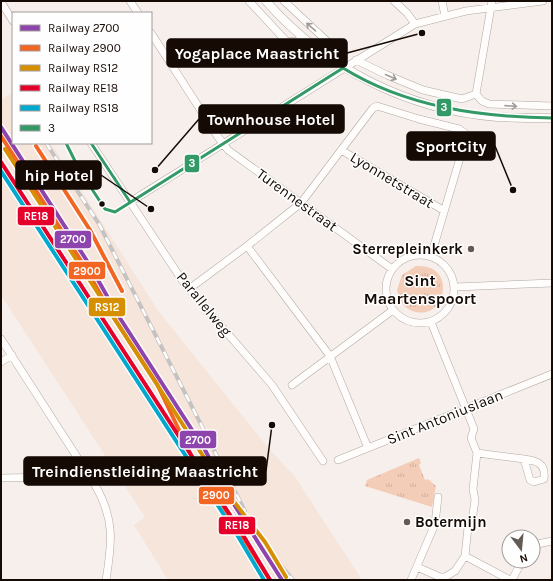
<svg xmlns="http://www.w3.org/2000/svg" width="553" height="581" viewBox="0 0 553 581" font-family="Karla,sans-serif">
	<defs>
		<pattern id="grass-tufts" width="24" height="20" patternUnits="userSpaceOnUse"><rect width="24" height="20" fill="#f3cdb7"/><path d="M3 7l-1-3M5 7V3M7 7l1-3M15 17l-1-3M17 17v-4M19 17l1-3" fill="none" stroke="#cfaf9c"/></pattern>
	</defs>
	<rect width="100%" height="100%" fill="#f7efeb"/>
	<path fill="#f5e5db" d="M 13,92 L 13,143 L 51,143 L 159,312 L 269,449 L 295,477 L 362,580 L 168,580 L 134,525 L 145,517 L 1,295 L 1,100 Z"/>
	<path fill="url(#grass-tufts)" d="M 416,266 C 460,263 445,326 410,310 C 402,306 399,298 397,290 L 402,275 Z
		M 419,458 L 421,463 L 419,465 L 425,480 L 428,479 L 436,486 L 432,507 L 365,486 L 367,480 Z"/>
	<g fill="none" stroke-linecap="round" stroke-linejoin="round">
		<defs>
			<path id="minor" d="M 130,1 L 138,13
				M 249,1 L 287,42 L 305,40
				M 284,1 L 329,43 L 327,57
				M 394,1 L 407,13 L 415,24
				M 442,1 L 445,16
				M 1,2 L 13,21
				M 151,33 L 218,137 L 228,150 L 392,269
				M 356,60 L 387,75 L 423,90 L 462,99 L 476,94
				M 476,94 L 492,1
				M 476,94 L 482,101 L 489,104 L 552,106
				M 91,143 L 184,283 L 272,385 L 323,461
				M 341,150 L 443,210
				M 130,202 L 415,24 L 466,11 L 543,1
				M 247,246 L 330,356 L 368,448
				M386 289a34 34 0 1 1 68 0a34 34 0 1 1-68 0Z
				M 455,287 L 552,283
				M 189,289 L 247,246 L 301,203 L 373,108 L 377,106 L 419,119 L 459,129 L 465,133 L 465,141 L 431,256
				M 1,339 L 95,485 C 115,519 112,543 106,580
				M 1,362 L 12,355
				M 292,385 L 393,310
				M 477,453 L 524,459 L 530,480 L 534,482 L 544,479 C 546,463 537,461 524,459
				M 338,460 L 552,374
				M 1,478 L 55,477 L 63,475 L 81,463
				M 533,545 L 552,541
				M 465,556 L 510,580
				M 417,567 L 440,577 L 445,577 L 455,571 L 465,556 L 468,527 L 472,521 L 475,500 L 473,489 L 477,453 L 471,438 L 474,429 L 431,322
				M 411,580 L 435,524 L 438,497
				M 512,580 L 522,561"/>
			<path id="tertiary" d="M 266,1 C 325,68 407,110 497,117 C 515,118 534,118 552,118"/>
		</defs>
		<use href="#minor" stroke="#b1a8a2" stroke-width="8"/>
		<use href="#tertiary" stroke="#b1a8a2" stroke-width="9"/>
		<use href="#minor" stroke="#fefdfc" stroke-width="7"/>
		<use href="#tertiary" stroke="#fefdfc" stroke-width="8"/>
		<defs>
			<path id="rail" d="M 46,143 L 99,224 L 245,511
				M 219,478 L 240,519
				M 239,514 L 293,580"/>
		</defs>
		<use href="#rail" stroke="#c5c3c1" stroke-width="4"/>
		<use href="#rail" stroke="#fefefe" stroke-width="2.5" stroke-dasharray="8" stroke-linecap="butt"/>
		<defs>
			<path id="bus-1" d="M 343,68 C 406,107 480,117 552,118
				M 66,143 L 80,171 L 105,209 L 115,212 L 343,68
				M 91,143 L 130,202"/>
		</defs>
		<use href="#bus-1" stroke="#fefefe" stroke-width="6"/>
		<use href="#bus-1" stroke="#396" stroke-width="3"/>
		<defs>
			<path id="rail-1" d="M 1,127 L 89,264 L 116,312 L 205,450 L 235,506 L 282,580"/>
			<path id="rail-2" d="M 1,136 L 85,267 L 112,315 L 157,384 L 192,457 L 270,580
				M 36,146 L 90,230 L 122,291"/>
			<path id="rail-3" d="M 5,149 L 225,490 L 265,542 L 286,577"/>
			<path id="rail-4" d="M 1,162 L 243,535 L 270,580"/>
			<path id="rail-5" d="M 1,171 L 239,538 L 264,580"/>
		</defs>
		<use href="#rail-1" stroke="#fefefe" stroke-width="7"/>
		<use href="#rail-2" stroke="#fefefe" stroke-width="7"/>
		<use href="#rail-3" stroke="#fefefe" stroke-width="7"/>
		<use href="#rail-4" stroke="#fefefe" stroke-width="7"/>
		<use href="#rail-5" stroke="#fefefe" stroke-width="7"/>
		<use href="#rail-1" stroke="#8e44ad" stroke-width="4"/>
		<use href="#rail-2" stroke="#f26522" stroke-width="4"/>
		<use href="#rail-3" stroke="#d58f01" stroke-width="4"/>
		<use href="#rail-4" stroke="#e4002b" stroke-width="4"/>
		<use href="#rail-5" stroke="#00a9ce" stroke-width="4"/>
	</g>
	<defs><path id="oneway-shaft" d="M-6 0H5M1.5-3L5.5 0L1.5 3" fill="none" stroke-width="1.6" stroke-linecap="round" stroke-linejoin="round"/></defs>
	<g stroke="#a19c99">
		<use href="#oneway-shaft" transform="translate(311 27) rotate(-139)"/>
		<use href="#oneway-shaft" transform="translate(391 77) rotate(24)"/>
		<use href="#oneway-shaft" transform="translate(511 106) rotate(4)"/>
	</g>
	<circle fill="#150a04" stroke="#fefefe" stroke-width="1.5" cx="102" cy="204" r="3.5"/>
	<g fill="#645a55" stroke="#fefefe" stroke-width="1.5">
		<circle cx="471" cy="249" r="4"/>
		<circle cx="407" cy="522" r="4"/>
	</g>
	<g text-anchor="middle" stroke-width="3" stroke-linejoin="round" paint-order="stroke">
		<g font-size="15" fill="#150a04" stroke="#fefefe">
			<text transform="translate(392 180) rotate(31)" y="5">Lyonnetstraat</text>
			<text transform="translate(297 200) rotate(36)" y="5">Turennestraat</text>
			<text transform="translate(204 304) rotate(51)" y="5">Parallelweg</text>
			<text transform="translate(445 417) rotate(-22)" y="5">Sint Antoniuslaan</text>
		</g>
		<g font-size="15" font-weight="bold" fill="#150a04" stroke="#fefefe" text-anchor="end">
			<text x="463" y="254">Sterrepleinkerk</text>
			<text x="415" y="527" text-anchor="start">Botermijn</text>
		</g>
		<g font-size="16" font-weight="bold" fill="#150a04" stroke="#fefefe">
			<text x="420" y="286">Sint<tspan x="420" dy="18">Maartenspoort</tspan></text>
		</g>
	</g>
	<path fill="none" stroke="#150a04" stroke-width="1.5" d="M422 33L347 53M155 170L199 119M513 190L495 146M151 209L101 175M272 425L266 471"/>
	<g fill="#150a04" stroke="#fefefe" stroke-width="1.5">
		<circle cx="422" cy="33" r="4"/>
		<circle cx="155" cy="170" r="4"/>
		<circle cx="513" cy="190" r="4"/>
		<circle cx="151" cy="209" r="4"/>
		<circle cx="272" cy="425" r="4"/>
	</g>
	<g fill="#150a04" stroke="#150a04" stroke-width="1.5">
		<rect x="167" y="39" width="180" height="28" rx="4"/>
		<rect x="199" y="105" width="145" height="28" rx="4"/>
		<rect x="407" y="132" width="88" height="28" rx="4"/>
		<rect x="16" y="161" width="85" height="28" rx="4"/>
		<rect x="24" y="457" width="242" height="28" rx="4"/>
	</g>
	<g font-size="16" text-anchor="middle" font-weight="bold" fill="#fff">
		<text x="257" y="59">Yogaplace Maastricht</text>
		<text x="271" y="125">Townhouse Hotel</text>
		<text x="451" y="152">SportCity</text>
		<text x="59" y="181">hip Hotel</text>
		<text x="145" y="477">Treindienstleiding Maastricht</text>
	</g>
	<g stroke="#fefefe" stroke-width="1.5">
		<rect x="436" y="98" width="16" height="19" rx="4" fill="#396"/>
		<rect x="184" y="154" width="16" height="19" rx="4" fill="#396"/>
		<rect x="17" y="206" width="38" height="20" rx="4" fill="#e4002b"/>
		<rect x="54" y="230" width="38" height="19" rx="4" fill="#8e44ad"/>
		<rect x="68" y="261" width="38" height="19" rx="4" fill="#f26522"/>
		<rect x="88" y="297" width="38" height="20" rx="4" fill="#d58f01"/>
		<rect x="179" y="430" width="38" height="19" rx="4" fill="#8e44ad"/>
		<rect x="198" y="486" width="37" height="19" rx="4" fill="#f26522"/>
		<rect x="218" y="516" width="38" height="19" rx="4" fill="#e4002b"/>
	</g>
	<g font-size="11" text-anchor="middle" font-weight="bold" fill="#fff">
		<text x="444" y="111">3</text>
		<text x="192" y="167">3</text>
		<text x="36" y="220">RE18</text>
		<text x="73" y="243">2700</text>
		<text x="87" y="275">2900</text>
		<text x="107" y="311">RS12</text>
		<text x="198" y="444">2700</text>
		<text x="216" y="499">2900</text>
		<text x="237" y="529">RE18</text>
	</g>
	<rect width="553" height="581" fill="none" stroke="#150a04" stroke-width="4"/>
	<rect x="12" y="12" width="140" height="132" fill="#fefefe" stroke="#a19c9a"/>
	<rect x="20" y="25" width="20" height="6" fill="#8e44ad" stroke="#a19c9a"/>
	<text x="48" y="32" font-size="12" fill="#150a04">Railway 2700</text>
	<rect x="20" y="45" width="20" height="6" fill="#f26522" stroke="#a19c9a"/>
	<text x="48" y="52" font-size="12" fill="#150a04">Railway 2900</text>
	<rect x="20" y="65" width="20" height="6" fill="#d58f01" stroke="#a19c9a"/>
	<text x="48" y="72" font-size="12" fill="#150a04">Railway RS12</text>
	<rect x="20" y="85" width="20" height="6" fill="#e4002b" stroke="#a19c9a"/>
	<text x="48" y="92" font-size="12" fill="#150a04">Railway RE18</text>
	<rect x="20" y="105" width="20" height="6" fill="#00a9ce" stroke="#a19c9a"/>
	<text x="48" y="112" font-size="12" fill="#150a04">Railway RS18</text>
	<rect x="20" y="125" width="20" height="6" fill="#339966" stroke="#a19c9a"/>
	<text x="48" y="132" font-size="12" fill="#150a04">3</text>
	<g transform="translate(521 549) rotate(164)"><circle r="19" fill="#fefefe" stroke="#a19c9a"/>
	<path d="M0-3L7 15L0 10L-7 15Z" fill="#645a55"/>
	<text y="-6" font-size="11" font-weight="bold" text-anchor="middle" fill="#150a04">N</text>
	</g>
</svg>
